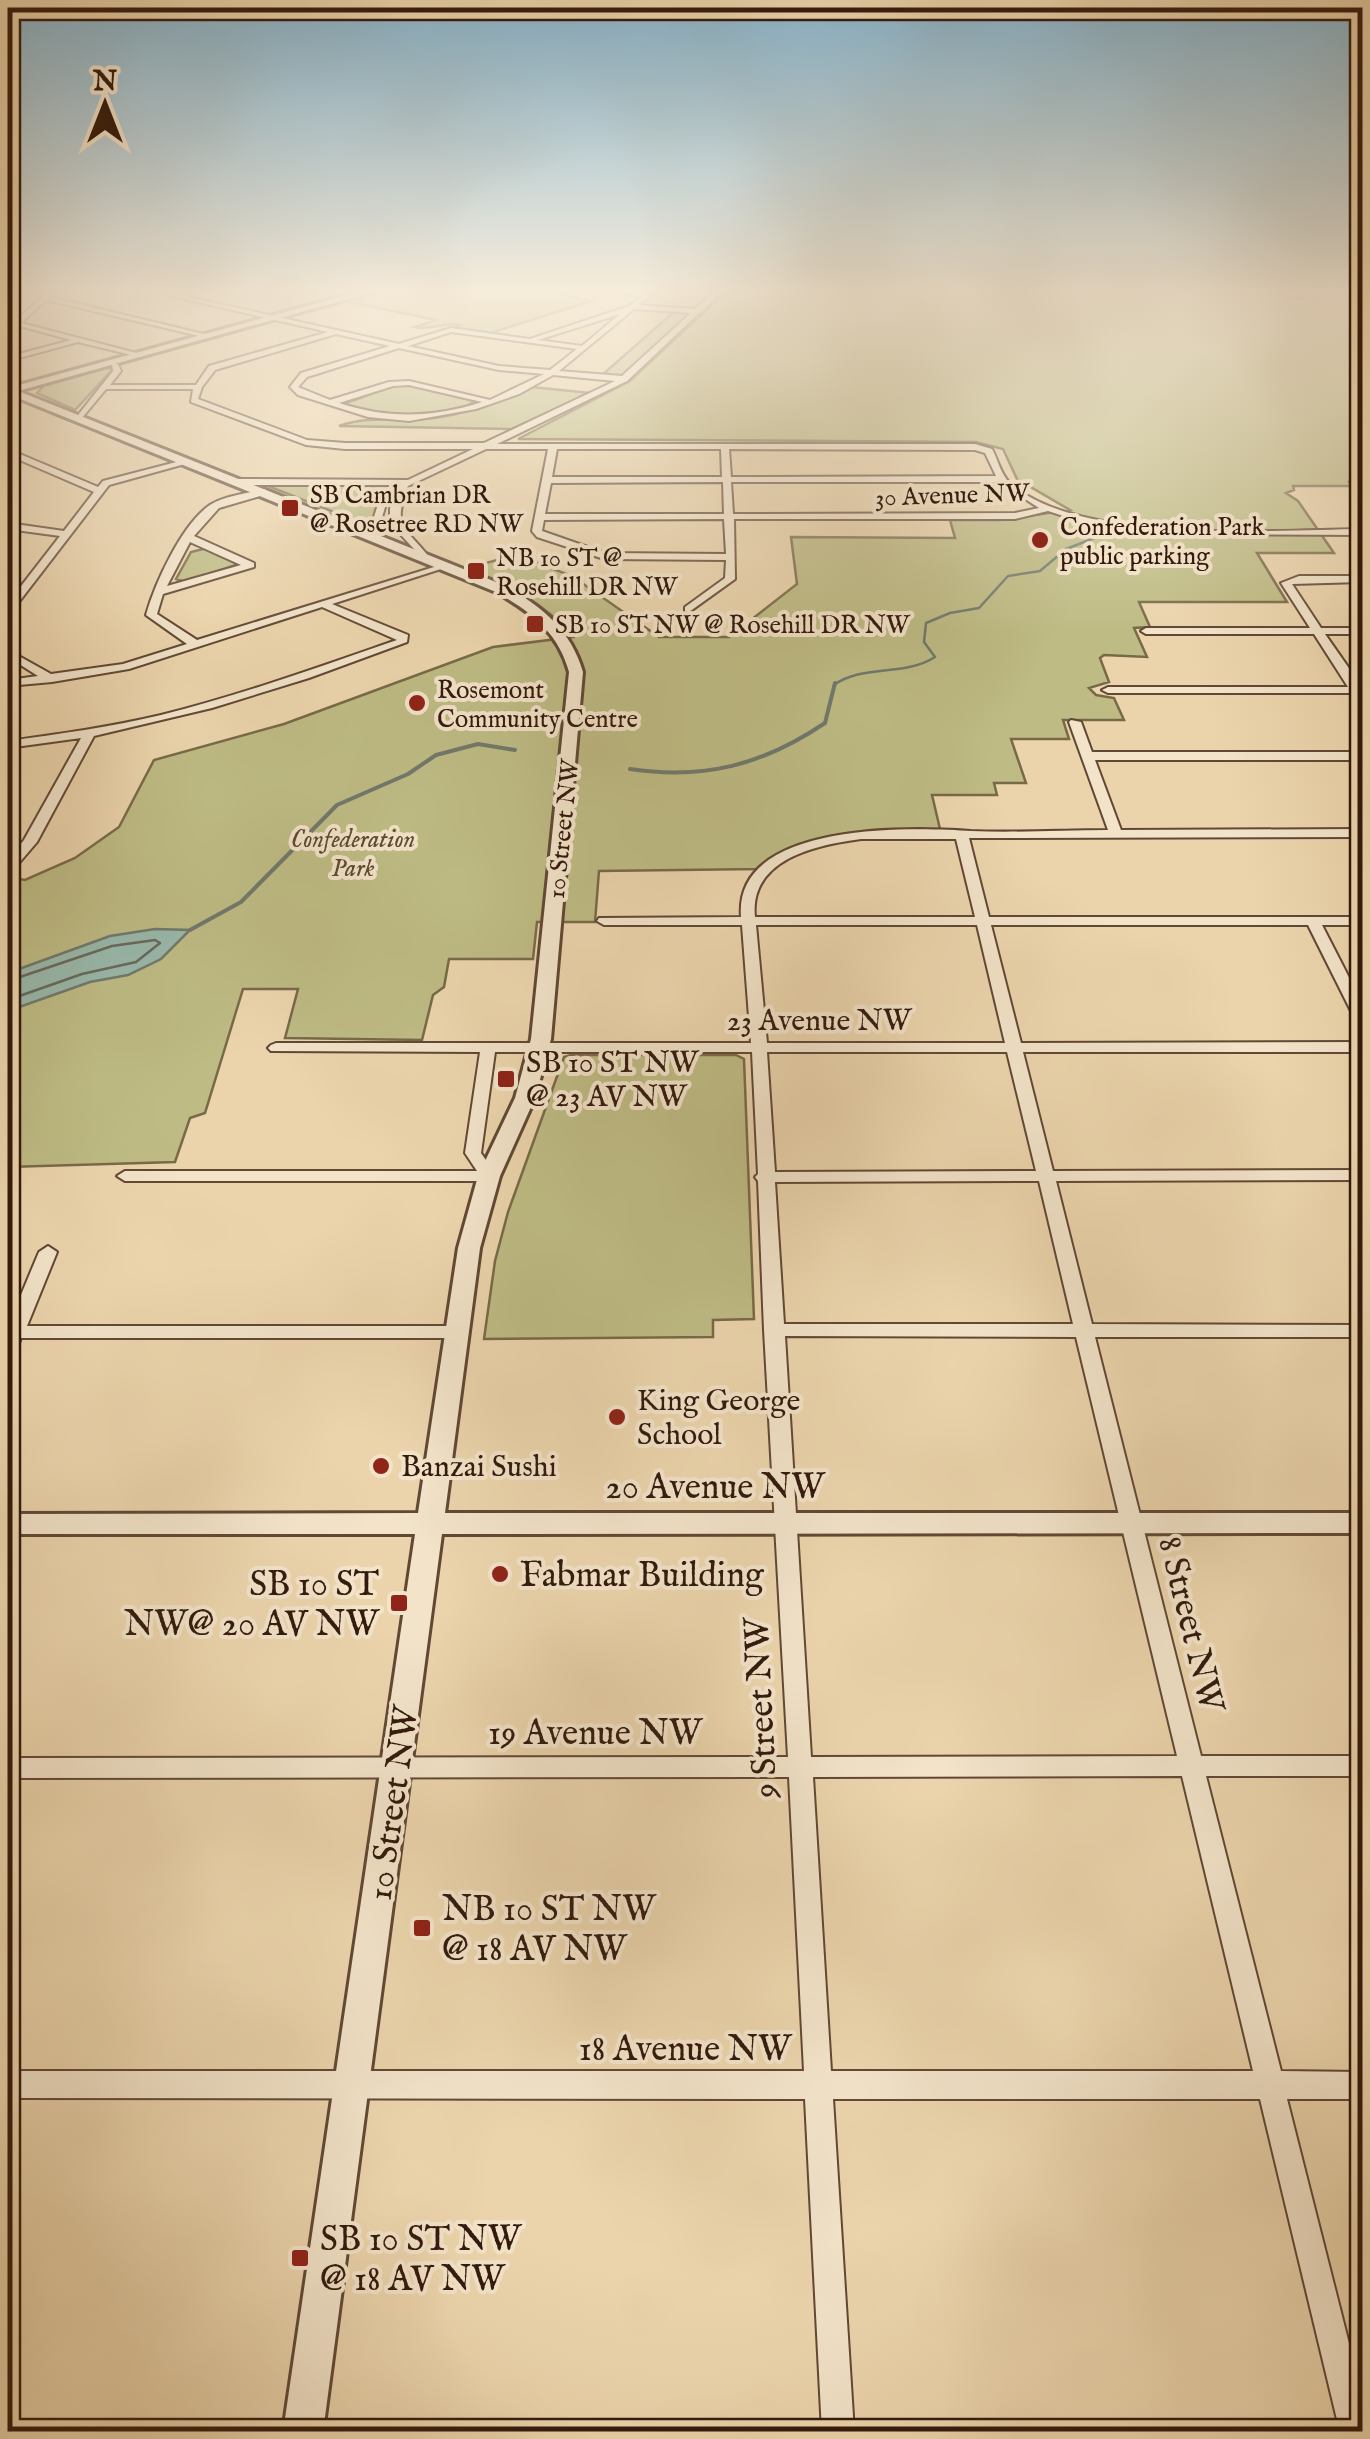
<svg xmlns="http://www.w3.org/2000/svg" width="1370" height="2439" viewBox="0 0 1370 2439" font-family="'IM FELL English',serif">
	<rect width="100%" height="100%" fill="#ebd4ac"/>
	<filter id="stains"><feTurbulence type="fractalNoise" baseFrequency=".002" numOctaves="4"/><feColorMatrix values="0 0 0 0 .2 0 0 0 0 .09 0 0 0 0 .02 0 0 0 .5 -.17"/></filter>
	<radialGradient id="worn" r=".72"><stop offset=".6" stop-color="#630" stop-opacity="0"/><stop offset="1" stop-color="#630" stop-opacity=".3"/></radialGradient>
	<path fill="#bebb84" stroke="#786a48" stroke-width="2.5" d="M 392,290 L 543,290 L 592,301 L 490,333 L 454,327 L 460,325 C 444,321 431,331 415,327 L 436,320 L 350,302 Z
		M 728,290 L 1278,290 L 1286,298 L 1362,298 L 1362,480 L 1349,482 L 1352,486 L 1293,486 L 1294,490 L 1286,493 L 1298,501 L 1334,553 L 1257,553 L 1287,602 L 1139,602 L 1150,627 L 1134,628 L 1147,657 L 1104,655 L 1100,658 L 1109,682 L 1089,688 L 1096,695 L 1114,698 L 1124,720 L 1063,720 L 1069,739 L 1011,739 L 1026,783 L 994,783 L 997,795 L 932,795 L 940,829 L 876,830 L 829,836 L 795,847 L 759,869 L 599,871 L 595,922 L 537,922 L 533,959 L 449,959 L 444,987 L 433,995 L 422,1040 L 285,1038 L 298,989 L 243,989 L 205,1113 L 190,1118 L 175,1162 L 8,1167 L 8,877 L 25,880 L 75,858 L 119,827 L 154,760 L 284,724 L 493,647 L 573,637 C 545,602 506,585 466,568 L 517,555 L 572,576 L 659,637 L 729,637 L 797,584 L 791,537 L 955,538 L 950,520 L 1000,520 L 1070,510 L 1017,479 L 1003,449 L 976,442 L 518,439 L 630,381 Z
		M 676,310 L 693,313 L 625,375 L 602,375 Z
		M 105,366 L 112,370 L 75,410 L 37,393 L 46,383 Z
		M 393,386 L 410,386 L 475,401 C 441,425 382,416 344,404 Z
		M 531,387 L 591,393 L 512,429 L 339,426 C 371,415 392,422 425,419 C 462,416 497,402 531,387 Z
		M 263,484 L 389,484 L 394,486 L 378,503 L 373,522 L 364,524 Z
		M 207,548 L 239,564 L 185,582 L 176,579 L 191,552 Z
		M 571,1055 L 736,1055 L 744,1059 L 754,1319 L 713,1320 L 713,1337 L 484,1339 L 495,1261 L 508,1212 L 564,1057 Z"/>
	<path fill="#98b8ab" stroke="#70796c" stroke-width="2.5" d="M 155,929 L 190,930 L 161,959 L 128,975 L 90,982 L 8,1011 L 8,973 L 110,936 Z"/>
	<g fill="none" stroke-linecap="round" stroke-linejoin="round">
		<path stroke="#66695c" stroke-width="2.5" d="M 8,981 L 112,946 L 155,940 L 160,943 L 136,962 L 82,974 L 8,1000"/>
		<path stroke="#70796c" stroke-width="2.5" d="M 834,685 C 862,664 904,677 935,657 L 924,642 L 926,623 L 950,613 L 979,608 L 1008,576 L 1040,571 L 1066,549 L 1097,537"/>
		<path stroke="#70796c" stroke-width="4" d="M 630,769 C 704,780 763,765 825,723 L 835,683
			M 190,930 L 241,902 L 337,805 L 408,774 L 436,755 L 478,744 L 515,750"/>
		<defs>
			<path id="minor" d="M 50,290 L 57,290 L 50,297 L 212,336 L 208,338 L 46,300 L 21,323 L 144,355 L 140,357 L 78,342 L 8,361 L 8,357 L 71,340 L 12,324 Z
				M 144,290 L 157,290 L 399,344 L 451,328 L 530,339 L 629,306 L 641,297 L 613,290 L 645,293 L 656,290 L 639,305 L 695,309 L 715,290 L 722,290 L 702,312 L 699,313 L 627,381 L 497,444 L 975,444 L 992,449 C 998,460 1001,475 1010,483 C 1080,545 1272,530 1362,529 L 1362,535 L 1177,534 L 1126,530 L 1079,521 L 1048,511 L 1015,519 L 734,519 L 735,579 L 689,612 L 685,611 L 685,607 L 725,578 L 726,560 L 604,559 L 537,537 L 532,531 L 548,449 L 486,449 L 408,486 C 392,527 404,526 429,557 L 424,560 L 390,523 L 390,508 L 396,495 L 386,504 L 380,524 L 358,533 L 353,530 L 373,520 L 379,501 L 398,485 L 238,485 L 234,482 L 238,479 L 408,480 L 473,449 L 345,449 L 306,445 L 191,402 L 193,389 L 106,389 L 81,419 L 75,419 L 113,371 L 112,364 L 118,364 L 121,371 L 110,385 L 196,385 L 209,366 L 328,332 ZM 634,309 L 691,313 L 622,376 L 559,371 ZM 620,314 L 582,346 L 538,340 ZM 451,332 L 577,349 L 550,370 L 499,366 L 408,346 ZM 336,334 L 390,346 L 301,373 L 290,387 L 298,395 L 368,417 L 409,421 L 476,409 L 519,394 L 553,375 L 615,381 L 484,443 L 345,443 L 307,440 L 198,399 L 202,387 L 215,370 ZM 399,348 L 499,370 L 544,374 L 490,400 L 409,381 L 389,382 L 330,400 L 298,387 L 307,377 ZM 409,385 L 482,402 C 433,418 388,419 339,403 L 393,386 ZM 557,449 L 721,449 L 722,477 L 552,477 ZM 729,449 L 975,450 L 985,453 L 996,476 L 731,477 ZM 723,482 L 724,514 L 545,514 L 551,483 ZM 731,482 L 999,482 L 1039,508 L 1015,513 L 733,514 ZM 724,519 L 726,554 L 605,553 L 542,531 L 544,520 Z
				M 575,290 L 586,290 L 570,296 L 567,294 Z
				M 8,449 L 98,487 L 103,481 L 188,459 L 192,462 L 109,485 L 12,611 L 8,612 L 8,603 L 60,536 L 8,529 L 8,523 L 64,531 L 94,492 L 8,455 Z
				M 1357,481 L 1362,481 L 1362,490 L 1357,487 Z
				M 264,489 L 269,492 L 267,494 L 219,508 L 194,536 L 254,563 L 254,567 L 163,594 L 157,614 L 197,640 L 447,563 L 447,567 L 332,604 L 408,635 L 407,642 L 309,678 L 212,708 L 94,736 L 37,842 L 13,870 L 8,871 L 8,859 L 24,840 L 81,738 L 8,748 L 8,741 C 59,734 110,727 161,715 C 241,695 319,667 397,640 L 322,607 L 129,669 L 52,682 L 8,686 L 8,680 L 38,676 L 8,657 L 8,650 L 51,674 L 123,664 L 187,644 L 146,615 C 155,583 182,524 210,505 C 226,495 246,494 264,489 ZM 190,542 L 241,565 L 167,586 Z
				M 1299,576 L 1362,576 L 1362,582 L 1292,584 L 1321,628 L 1362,628 L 1362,634 L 1325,634 L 1362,687 L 1362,697 L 1355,696 L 1353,693 L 1108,693 L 1102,690 L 1108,687 L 1348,687 L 1314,634 L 1146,634 L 1141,631 L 1146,628 L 1310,628 L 1281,583 Z
				M 1071,720 L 1081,722 L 1092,752 L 1362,752 L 1362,760 L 1095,760 L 1121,830 L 1362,829 L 1362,837 L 969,838 L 989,917 L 1362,917 L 1362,925 L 1322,925 L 1362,1003 L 1362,1022 L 1354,1017 L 1308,925 L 991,925 L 1021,1043 L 1362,1042 L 1362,1052 L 1023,1052 L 1053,1171 L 1362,1170 L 1362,1180 L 1056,1181 L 1092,1324 L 1362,1325 L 1362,1337 L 1095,1337 L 1201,1756 L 1362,1756 L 1362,1776 L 1206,1776 L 1281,2071 L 1362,2072 L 1362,2099 L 1287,2099 L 1362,2395 L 1362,2432 L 1340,2432 L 1260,2099 L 833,2099 L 854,2432 L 822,2432 L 805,2099 L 8,2098 L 8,2071 L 804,2071 L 789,1777 L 8,1778 L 8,1758 L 788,1757 L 764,1330 L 758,1181 L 755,1177 L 758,1174 L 752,1052 L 495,1052 L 481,1153 L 497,1176 L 489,1181 L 125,1181 L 117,1176 L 125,1171 L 477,1171 L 465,1153 L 480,1052 L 271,1051 L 268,1048 L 271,1045 L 276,1043 L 751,1043 L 742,925 L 604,925 L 597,921 L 599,918 L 741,917 C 733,821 911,827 971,831 C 1016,833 1063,830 1108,830 L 1069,722 ZM 861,839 L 956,839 L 975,917 L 755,917 C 749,859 816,845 861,839 ZM 756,925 L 977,925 L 1005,1043 L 767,1043 ZM 767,1052 L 1007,1052 L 1036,1171 L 775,1172 ZM 1039,1181 L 1073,1324 L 784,1324 L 775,1182 ZM 785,1336 L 1076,1337 L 1177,1756 L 811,1757 ZM 1182,1776 L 1253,2071 L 831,2071 L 813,1777 Z
				M 48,1246 L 57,1252 L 27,1326 L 457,1326 L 466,1332 L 457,1338 L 21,1338 L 15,1353 L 8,1354 L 8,1326 L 39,1252 Z"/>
			<path id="tertiary" d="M 365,290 L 380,290 L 18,391 L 506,586 C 542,607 571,630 583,672 L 551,1039 L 535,1098 L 500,1176 L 480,1248 L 445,1513 L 1362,1513 L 1362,1533 L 442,1534 L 323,2432 L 283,2432 L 415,1534 L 8,1534 L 8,1514 L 418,1513 L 458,1248 L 478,1176 L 515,1098 L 531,1039 L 569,672 C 558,632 531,612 496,592 L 8,394 L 8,388 Z"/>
		</defs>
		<use href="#minor" stroke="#614835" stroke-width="4"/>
		<use href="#tertiary" stroke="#614835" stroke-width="6"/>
		<use href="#minor" fill="#f2e3c9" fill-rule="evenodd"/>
		<use href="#tertiary" fill="#f2e3c9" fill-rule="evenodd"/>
	</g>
	<linearGradient id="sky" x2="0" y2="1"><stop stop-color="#88b6d0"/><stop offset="0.46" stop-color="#f6ecda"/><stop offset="1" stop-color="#f6ecda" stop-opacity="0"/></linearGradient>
	<rect width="1370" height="632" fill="url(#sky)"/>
	<g fill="#8f2418" stroke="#f2e3c9" stroke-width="4">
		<rect x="280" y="498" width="20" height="20" rx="5"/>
		<circle cx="1040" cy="540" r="10"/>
		<rect x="466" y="561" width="20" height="20" rx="5"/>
		<rect x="525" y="614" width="20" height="20" rx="5"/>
		<circle cx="417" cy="703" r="10"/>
		<rect x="496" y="1069" width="20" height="20" rx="5"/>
		<circle cx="617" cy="1417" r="10"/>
		<circle cx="381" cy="1466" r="10"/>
		<circle cx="500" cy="1574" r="10"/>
		<rect x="389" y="1593" width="20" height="20" rx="5"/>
		<rect x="412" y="1918" width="20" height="20" rx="5"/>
		<rect x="290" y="2248" width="20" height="20" rx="5"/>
	</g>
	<g text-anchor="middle" stroke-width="8" stroke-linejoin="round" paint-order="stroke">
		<g font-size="25" fill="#331a0d" stroke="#f2e3c9" text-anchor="start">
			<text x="310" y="503">SB Cambrian DR<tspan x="310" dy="29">@ Rosetree RD NW</tspan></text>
			<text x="1060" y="535">Confederation Park<tspan x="1060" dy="29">public parking</tspan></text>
			<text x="496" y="566">NB 10 ST @<tspan x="496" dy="29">Rosehill DR NW</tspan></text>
			<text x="555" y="633">SB 10 ST NW @ Rosehill DR NW</text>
			<text x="437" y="698">Rosemont<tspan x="437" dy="29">Community Centre</tspan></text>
		</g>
		<g font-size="25" fill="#331a0d" stroke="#f2e3c9">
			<text transform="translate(952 494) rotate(-2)" y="9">30 Avenue NW</text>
			<text transform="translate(562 829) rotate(-84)" y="9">10 Street NW</text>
		</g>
		<g font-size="25" font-style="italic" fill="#5d4a31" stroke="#f2e3c9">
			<text x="353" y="847">Confederation<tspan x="353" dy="29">Park</tspan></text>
		</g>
		<g font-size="30" fill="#331a0d" stroke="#f2e3c9">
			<text x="819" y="1030">23 Avenue NW</text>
		</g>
		<g font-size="30" fill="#331a0d" stroke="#f2e3c9" text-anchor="start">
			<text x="526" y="1072">SB 10 ST NW<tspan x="526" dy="34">@ 23 AV NW</tspan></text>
			<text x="637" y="1410">King George<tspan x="637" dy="34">School</tspan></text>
			<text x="401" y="1476">Banzai Sushi</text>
		</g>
		<g font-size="35" fill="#331a0d" stroke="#f2e3c9">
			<text x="715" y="1498">20 Avenue NW</text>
			<text transform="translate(1192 1624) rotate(76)" y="12">8 Street NW</text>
			<text transform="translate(760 1708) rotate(-93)" y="12">9 Street NW</text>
			<text x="595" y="1744">19 Avenue NW</text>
			<text transform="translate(392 1803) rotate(-82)" y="12">10 Street NW</text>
			<text x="685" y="2060">18 Avenue NW</text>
		</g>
		<g font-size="35" fill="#331a0d" stroke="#f2e3c9" text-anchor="start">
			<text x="520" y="1586">Fabmar Building</text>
			<text x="379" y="1595" text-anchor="end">SB 10 ST<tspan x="379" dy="40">NW@ 20 AV NW</tspan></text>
			<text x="442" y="1920">NB 10 ST NW<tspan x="442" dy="40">@ 18 AV NW</tspan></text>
			<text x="320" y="2250">SB 10 ST NW<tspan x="320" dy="40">@ 18 AV NW</tspan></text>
		</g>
	</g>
	<rect width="1370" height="2439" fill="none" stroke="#ebd4ac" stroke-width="40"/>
	<rect x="10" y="10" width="1350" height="2419" fill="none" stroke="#331a0d" stroke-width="5"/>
	<rect x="20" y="20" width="1330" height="2399" fill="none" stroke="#331a0d" stroke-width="2.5"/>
	<g transform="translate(105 105)" stroke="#f2e3c9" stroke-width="8" paint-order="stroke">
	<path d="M0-8L18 38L0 25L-18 38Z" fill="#331a0d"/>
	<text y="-15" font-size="28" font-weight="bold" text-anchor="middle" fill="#331a0d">N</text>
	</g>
	<rect width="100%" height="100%" filter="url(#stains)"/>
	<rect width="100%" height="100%" fill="url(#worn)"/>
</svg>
